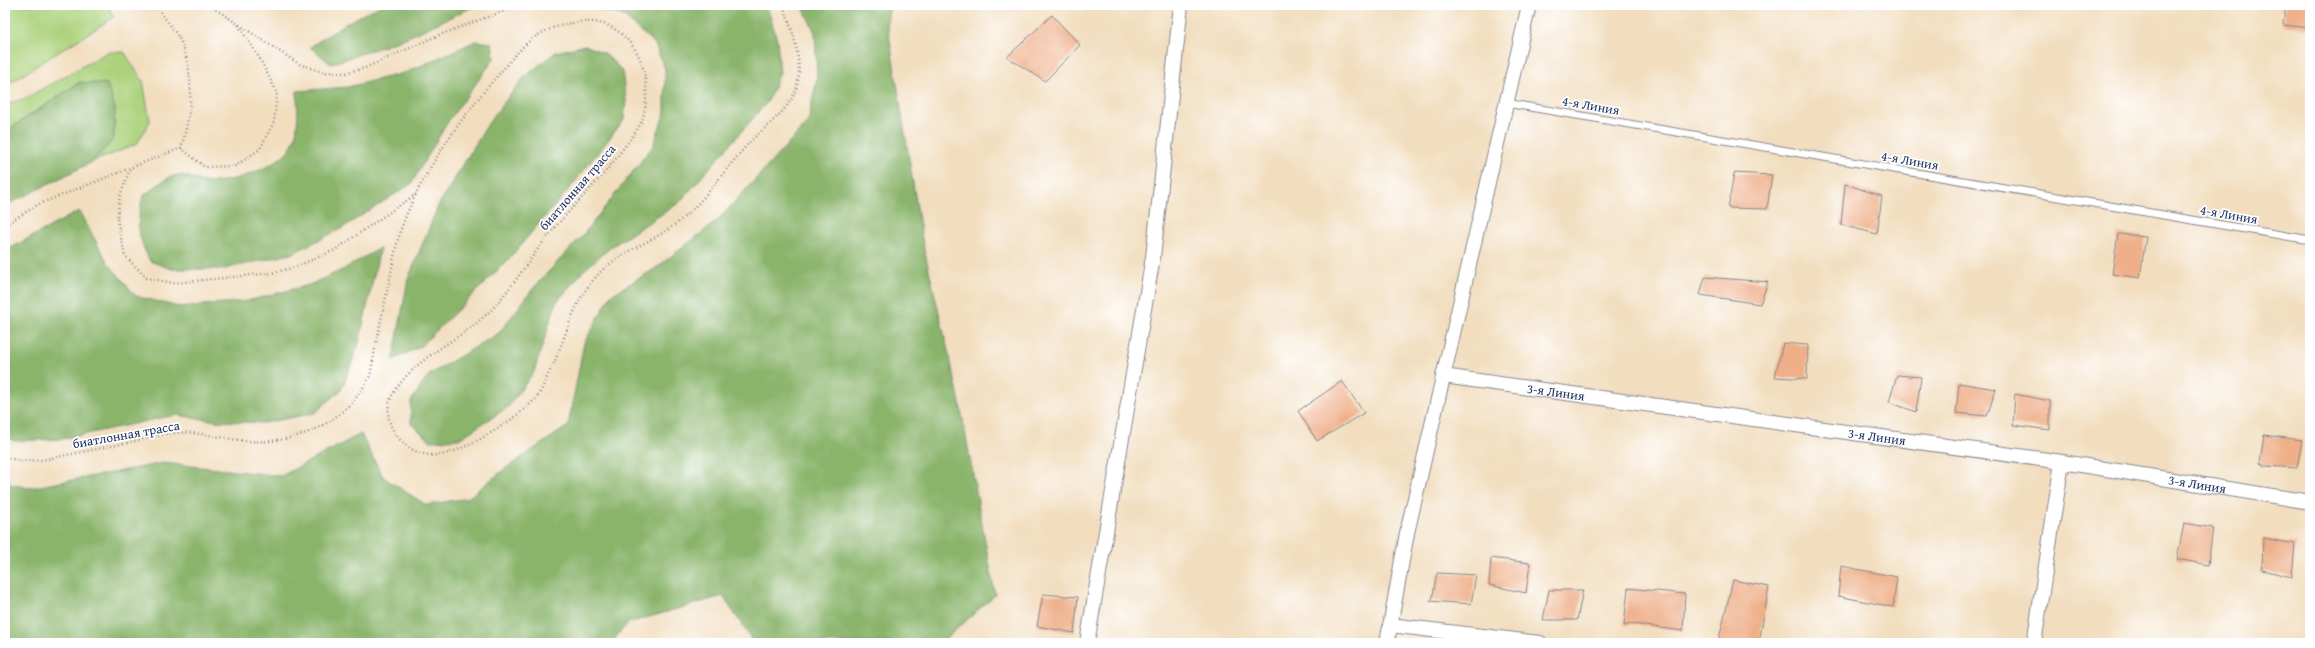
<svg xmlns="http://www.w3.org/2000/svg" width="2315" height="648" viewBox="0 0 2315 648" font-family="'Gentium Book Plus',serif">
	<rect width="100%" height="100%" fill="#fff"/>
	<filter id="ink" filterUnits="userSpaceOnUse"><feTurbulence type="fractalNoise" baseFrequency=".025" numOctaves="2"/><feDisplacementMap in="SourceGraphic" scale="8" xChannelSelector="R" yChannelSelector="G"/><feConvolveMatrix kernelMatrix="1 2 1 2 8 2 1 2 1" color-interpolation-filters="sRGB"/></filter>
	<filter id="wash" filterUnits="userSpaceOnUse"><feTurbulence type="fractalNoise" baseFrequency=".012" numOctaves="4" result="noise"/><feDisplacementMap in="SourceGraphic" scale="16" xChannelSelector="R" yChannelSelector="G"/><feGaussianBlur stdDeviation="0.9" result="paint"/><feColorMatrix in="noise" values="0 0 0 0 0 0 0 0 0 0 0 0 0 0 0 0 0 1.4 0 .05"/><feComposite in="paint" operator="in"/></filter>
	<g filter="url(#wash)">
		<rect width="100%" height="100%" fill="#f2debf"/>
		<path fill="#acd27b" stroke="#64806c" d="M 5,5 L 107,5 L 114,17 L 5,86 Z
			M 108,52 L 124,52 L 143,81 L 150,121 L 137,144 L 92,162 L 114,139 L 80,82 L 11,128 L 5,129 L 5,104 L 26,98 Z"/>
		<path fill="#89b46b" stroke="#527264" d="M 382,5 L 477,5 L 399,41 L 331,64 L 310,47 L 348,22 Z
			M 593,5 L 767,5 L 777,40 L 780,73 L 768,101 L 679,203 L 611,247 L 583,271 L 556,303 L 534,372 L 508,407 L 459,439 L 431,441 L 411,424 L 411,401 L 429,375 L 499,333 L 535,286 L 583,235 L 653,146 L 665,112 L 665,69 L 655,44 L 622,15 L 596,9 Z
			M 802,5 L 890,5 L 887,22 L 923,245 L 958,393 L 995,595 L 941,643 L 754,643 L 723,596 L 628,623 L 611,643 L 5,643 L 5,483 L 29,488 L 164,463 L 281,476 L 361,434 L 383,477 L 426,505 L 468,498 L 506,468 L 568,426 L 584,343 L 611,295 L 656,268 L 717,221 L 808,122 L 817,78 L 815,33 Z
			M 476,41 L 492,43 L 494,59 L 449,120 L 411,184 L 339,230 L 291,254 L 224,269 L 171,269 L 150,261 C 137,236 136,223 143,196 C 153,189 164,178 176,175 C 186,174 198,182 209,182 C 232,183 280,167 292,145 C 300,130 297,107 297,91 L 348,87 L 407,72 Z
			M 585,45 L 606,54 L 622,71 L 626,100 L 624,120 L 569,189 L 506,262 L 421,346 L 393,360 L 408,279 L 439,204 L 491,119 L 525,76 L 556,52 Z
			M 80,82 L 107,84 L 115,108 L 114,139 L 92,162 L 5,206 L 5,129 L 11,128 Z
			M 79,211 L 108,263 L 136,296 L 179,307 L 247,301 L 309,285 L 344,269 L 380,248 L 359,343 L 342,389 L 315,413 L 264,423 L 216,421 L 176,415 L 62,439 L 15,441 L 5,437 L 5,251 Z"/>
		<g id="blocks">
			<path fill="#efaf89" d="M 2286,5 L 2310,5 L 2310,28 L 2283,25 Z
				M 1052,15 L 1080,45 L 1045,81 L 1007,57 Z
				M 1734,173 L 1772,175 L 1767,209 L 1728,208 Z
				M 1845,184 L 1882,196 L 1877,234 L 1841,225 Z
				M 2118,234 L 2146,236 L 2140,278 L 2112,274 Z
				M 1705,277 L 1768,282 L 1760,304 L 1700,295 Z
				M 1783,343 L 1808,345 L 1807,379 L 1775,377 Z
				M 1897,375 L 1921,377 L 1916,412 L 1889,402 Z
				M 1342,381 L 1364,413 L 1317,441 L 1298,411 Z
				M 1959,383 L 1996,389 L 1987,416 L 1956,413 Z
				M 2015,394 L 2050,401 L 2050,430 L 2013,425 Z
				M 2264,435 L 2302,440 L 2297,468 L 2265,466 L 2260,463 Z
				M 2184,523 L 2213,528 L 2208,565 L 2177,559 Z
				M 2263,538 L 2295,544 L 2292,577 L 2262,570 Z
				M 1491,558 L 1530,563 L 1526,593 L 1489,585 Z
				M 1841,566 L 1897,577 L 1893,607 L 1838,596 Z
				M 1437,573 L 1476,575 L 1471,604 L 1429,601 L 1432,600 Z
				M 1733,580 L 1769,587 L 1759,643 L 1718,643 Z
				M 1628,588 L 1685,594 L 1683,631 L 1631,624 L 1624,626 Z
				M 1549,590 L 1583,590 L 1577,620 L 1543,620 Z
				M 1043,594 L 1078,597 L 1074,633 L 1037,626 Z"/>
		</g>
	</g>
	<g filter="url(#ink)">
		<use href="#blocks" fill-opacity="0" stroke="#86868e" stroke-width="1"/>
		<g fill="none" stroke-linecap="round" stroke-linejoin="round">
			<defs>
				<path id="service" d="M 1506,103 L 2310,240"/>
				<g id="minor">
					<path id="s1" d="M 1443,376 L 2062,462 L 2310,502"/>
					<path d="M 1390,625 L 1540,643"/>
					<path d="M 1087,643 L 1153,257 L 1181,5"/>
					<path d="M 1387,643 L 1407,533 L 1529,5"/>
					<path d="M 2034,643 L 2062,462"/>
				</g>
			</defs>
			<use href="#service" stroke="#86868e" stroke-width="9"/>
			<use href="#minor" stroke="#86868e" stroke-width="16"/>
			<path stroke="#86868e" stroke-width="2.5" stroke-dasharray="1 3" stroke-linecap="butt" d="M 209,5 L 299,64 L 323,72 L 345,73 L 365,68 L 439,35 L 520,5
				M 181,148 L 205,167 L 235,166 L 260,149 L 274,122 L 277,93 L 260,59 L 237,23
				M 130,169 L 120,196 L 117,219 L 125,256 L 147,278 L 174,283 L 272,273 L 295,267 L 335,250 L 416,194
				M 5,225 L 39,204 L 181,148 C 191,115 195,80 183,47 C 178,33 164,18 156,5
				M 5,457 L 20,461 L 42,460 C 72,454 101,448 131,442 C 145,439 161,434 175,433 C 200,431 223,439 247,441 C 298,445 347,422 370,376 C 376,343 383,310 390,278 C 393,262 396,245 401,229 C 420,175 460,119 498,75 C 509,63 519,49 532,39 C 551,25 589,15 611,27 C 628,36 641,54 644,73 C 647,85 647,101 644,114 C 641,127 631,138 623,149 C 602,179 575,203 552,231 C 531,256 514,286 491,310 C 463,339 421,353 396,389 C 374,419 403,458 438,455 C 464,453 520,417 537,397 C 543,389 547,376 552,367 C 567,337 572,303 595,278 C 613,256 640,247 664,232 C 700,210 721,173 749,143 C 765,126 791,110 797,86 C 803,59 792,30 783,5"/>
			<use href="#service" stroke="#fff" stroke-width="7"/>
			<use href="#minor" stroke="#fff" stroke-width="14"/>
		</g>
	</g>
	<g text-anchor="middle" stroke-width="3.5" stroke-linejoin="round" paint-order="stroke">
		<g font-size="13" fill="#1b2f5e" stroke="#fff">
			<text transform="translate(1591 105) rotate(10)" y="5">4-я Линия</text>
			<text transform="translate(1910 160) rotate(10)" y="5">4-я Линия</text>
			<text transform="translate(577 187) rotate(-49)" y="5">биатлонная трасса</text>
			<text transform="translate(2229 214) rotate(10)" y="5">4-я Линия</text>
			<text dy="5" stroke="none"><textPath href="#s1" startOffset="114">3-я Линия</textPath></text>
			<text transform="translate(126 434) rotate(-10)" y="5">биатлонная трасса</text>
			<text dy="5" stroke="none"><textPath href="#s1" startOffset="438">3-я Линия</textPath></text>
			<text dy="5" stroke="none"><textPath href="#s1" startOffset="762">3-я Линия</textPath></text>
		</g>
	</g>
	<rect width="2315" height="648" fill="none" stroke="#fff" stroke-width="20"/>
</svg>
